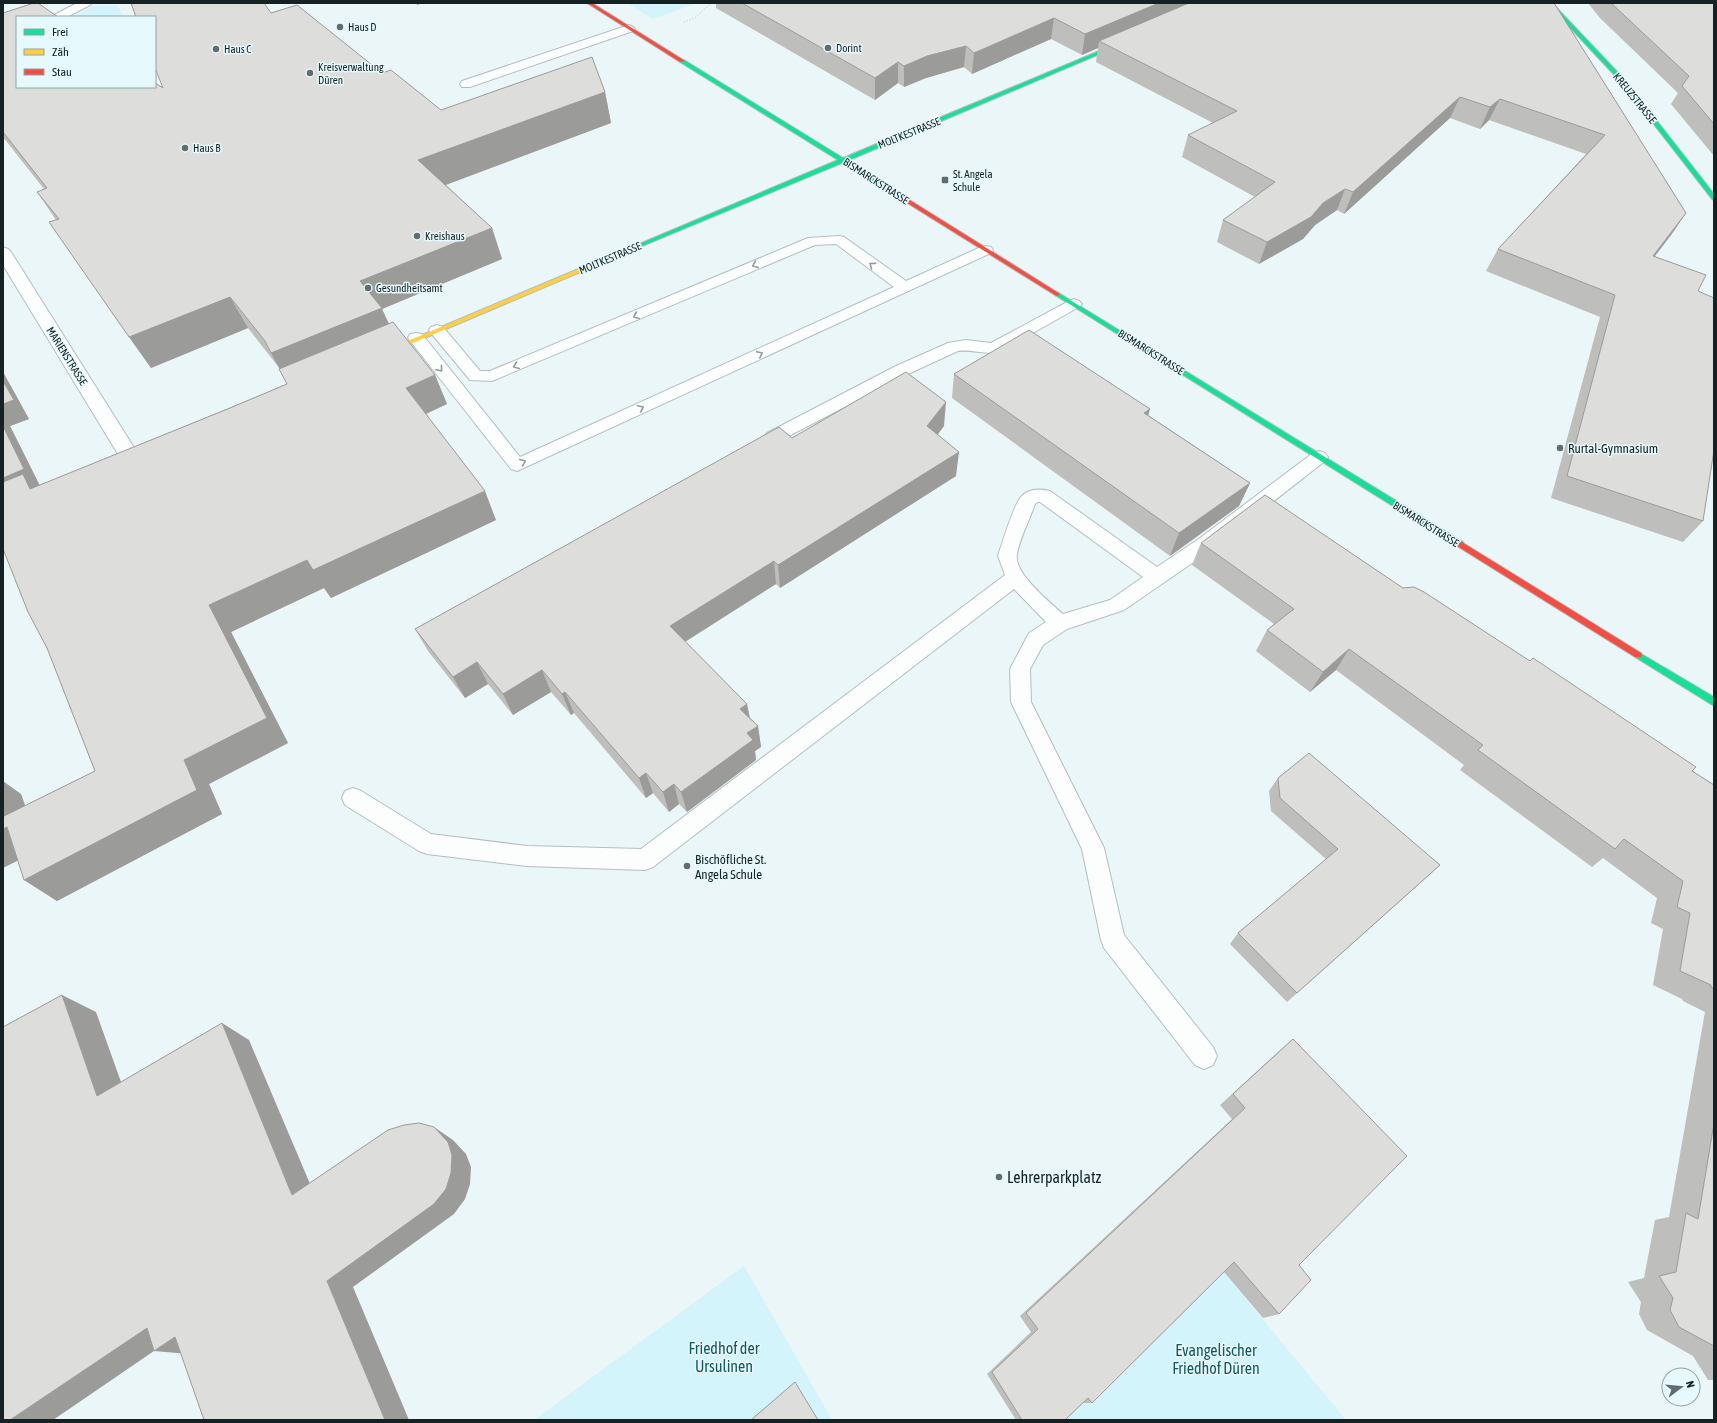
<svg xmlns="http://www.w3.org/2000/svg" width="1717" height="1423" viewBox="0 0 1717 1423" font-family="'Asap Condensed',sans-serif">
	<rect width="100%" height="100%" fill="#ebf6f8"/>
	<path fill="#d2f4fa" d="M 627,3 L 697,3 L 653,19 Z
		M 93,6 L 118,6 L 124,17 L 73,17 Z
		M 744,1266 L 832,1420 L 534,1420 Z
		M 1221,1269 L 1346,1420 L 1065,1420 Z"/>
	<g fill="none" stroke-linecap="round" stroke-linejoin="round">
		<defs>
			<path id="lane" d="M 77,3 L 92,3 L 90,5 L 67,17 L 52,17 L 54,15 Z
				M 629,25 L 633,27 L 635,29 L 633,31 L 470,87 L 462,87 L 460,84 L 462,81 Z
				M 839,236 L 844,237 L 906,281 L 981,247 L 986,246 L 991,247 L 993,250 L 991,253 L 517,471 L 511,469 L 408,338 L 410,334 L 416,333 L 422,334 L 520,457 L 894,287 L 836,244 L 815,245 L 492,381 L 470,380 L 431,333 L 429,330 L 431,327 L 437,325 L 443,327 L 480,371 L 490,371 L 808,238 Z
				M 1074,299 L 1079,301 L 1082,304 L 1079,307 L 999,352 C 985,355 971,349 958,351 L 908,374 L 779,441 L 773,443 L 767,441 L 764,437 L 767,433 L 896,366 L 948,343 L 966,340 L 991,343 L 1069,301 Z
				M 1319,451 L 1325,453 L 1328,457 L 1325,461 L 1214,548 L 1124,610 L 1067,629 L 1043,645 L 1030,669 L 1031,702 L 1104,848 L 1124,935 L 1213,1047 L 1217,1056 L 1213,1065 L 1204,1069 L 1195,1065 L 1104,948 L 1101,940 L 1082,849 L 1011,702 L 1010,669 L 1029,633 L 1046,622 L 1014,589 L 653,867 L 645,870 L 527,866 L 427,854 L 419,851 L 345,805 L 342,798 L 345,791 L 353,788 L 361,791 L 431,834 L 527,846 L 641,849 L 1005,575 L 998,556 C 1002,544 1014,504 1021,497 C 1028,488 1041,489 1050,491 L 1157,567 L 1200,538 L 1313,453 ZM 1038,502 L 1040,502 L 1143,577 L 1110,600 L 1063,614 C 1051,603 1013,573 1017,554 C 1020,538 1029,521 1035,504 Z"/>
			<path id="street" d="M 3,247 L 8,249 L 11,252 L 138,454 L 140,459 L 138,464 L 131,465 L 124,464 L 3,265 Z"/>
			<path id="fast" d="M 1547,3 L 1552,3 L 1625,80 L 1714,194 L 1714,200 L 1712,199 L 1621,82 Z
				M 1123,41 L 1128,42 L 847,161 L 900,194 L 900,196 L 896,196 L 842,163 L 630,251 L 625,250 L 838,160 L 680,62 L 680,60 L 684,60 L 843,158 Z
				M 1057,292 L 1463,542 L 1464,544 L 1463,546 L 1457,546 L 1055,295 L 1054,294 Z
				M 1638,652 L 1714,697 L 1714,706 L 1635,657 L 1634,655 Z"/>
			<path id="slow" d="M 628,248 L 631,250 L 630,251 L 382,356 L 380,356 L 377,354 Z"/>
			<path id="jam" d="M 587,3 L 592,3 L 685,61 L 680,62 Z
				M 896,194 L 900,194 L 1060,294 L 1057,296 L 1055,295 L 896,196 Z
				M 1460,541 L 1641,653 L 1642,655 L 1641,657 L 1635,657 L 1457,546 L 1456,544 Z"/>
		</defs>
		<use href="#lane" stroke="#b4bec0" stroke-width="2"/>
		<use href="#street" stroke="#b4bec0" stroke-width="2"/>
		<use href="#fast" stroke="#b4bec0" stroke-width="2"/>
		<use href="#slow" stroke="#b4bec0" stroke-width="2"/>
		<use href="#jam" stroke="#b4bec0" stroke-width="2"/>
		<path stroke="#d6d9da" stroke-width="1.5" stroke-dasharray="1 2" stroke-linecap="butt" d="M 684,22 L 696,17 L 711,3"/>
		<use href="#lane" fill="#fcfefe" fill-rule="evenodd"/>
		<use href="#street" fill="#fcfefe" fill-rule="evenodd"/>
		<use href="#fast" fill="#16e098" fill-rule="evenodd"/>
		<use href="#slow" fill="#ffcf43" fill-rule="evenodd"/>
		<use href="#jam" fill="#f24e42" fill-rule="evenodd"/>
	</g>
	<path fill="#bebebc" d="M 716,3 L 1554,3 L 1686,213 L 1671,235 L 1655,256 L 1698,291 L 1703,521 L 1683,542 L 1551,498 L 1600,317 L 1486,271 L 1498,249 L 1586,154 L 1489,120 L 1480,129 L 1450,118 L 1344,214 L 1337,210 L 1315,225 L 1303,239 L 1259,264 L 1217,242 L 1223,220 L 1255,197 L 1182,157 L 1188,135 L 1213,123 L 1096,62 L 1098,48 L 1082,55 L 1051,39 L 972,74 L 964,67 L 926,78 L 904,87 L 898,83 L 875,100 L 716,8 Z
		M 1588,3 L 1714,3 L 1714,156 L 1671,104 L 1678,93 L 1600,18 Z
		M 3,13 L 163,88 L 271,13 L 382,73 L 441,110 L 605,92 L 611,123 L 446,185 L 492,228 L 502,259 L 382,309 L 389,324 L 435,375 L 447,404 L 426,414 L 496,520 L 331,598 L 324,588 L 231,632 L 288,743 L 209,784 L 222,814 L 57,901 L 24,880 L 21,794 L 25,806 L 95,771 L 47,648 L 3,549 L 3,372 L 29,419 L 10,426 L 40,486 L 287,384 L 280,369 L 248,328 L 151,368 L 49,222 L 56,220 L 37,192 L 44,189 L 3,137 Z
		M 954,374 L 1150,409 L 1148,415 L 1250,483 L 1239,506 L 1170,556 L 952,398 Z
		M 944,426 L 938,434 L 956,476 L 780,588 L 776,584 L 685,642 L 747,704 L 750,718 L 758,726 L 761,747 L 755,751 L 756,760 L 687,812 L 679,804 L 669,812 L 653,793 L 646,798 L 574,713 L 571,715 L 551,692 L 513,715 L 488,684 L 465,698 L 428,651 L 415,629 L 792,438 Z
		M 1201,543 L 1403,588 L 1692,771 L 1714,785 L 1714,1380 L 1708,1380 L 1693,1356 L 1647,1330 L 1639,1314 L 1641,1302 L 1628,1282 L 1644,1278 L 1655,1220 L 1669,1217 L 1705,1012 L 1683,1001 L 1682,999 L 1653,985 L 1663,929 L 1651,923 L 1657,898 L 1603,858 L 1592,867 L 1460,770 L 1464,765 L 1336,670 L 1310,692 L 1256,651 L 1267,630 L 1274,624 L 1192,565 Z
		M 1278,778 L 1440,865 L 1287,1002 L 1230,944 L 1238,933 L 1326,859 L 1271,811 L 1269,791 Z
		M 1293,1039 L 1299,1265 L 1279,1314 L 1263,1318 L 1224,1272 L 1092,1403 L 1083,1403 L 1065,1420 L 1016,1420 L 987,1374 L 1031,1332 L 1020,1316 L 1232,1119 L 1220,1105 L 1278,1052 Z"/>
	<path fill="#9b9b99" d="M 417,3 L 423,3 L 417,5 Z
		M 1159,3 L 1203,3 L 1099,41 L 1098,48 L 1082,55 L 1085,34 Z
		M 1054,18 L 1051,39 L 972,74 L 974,53 Z
		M 966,46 L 964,67 L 926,78 L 904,87 L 904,66 L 927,56 Z
		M 898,62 L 898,83 L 875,100 L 875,78 Z
		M 605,92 L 611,123 L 429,191 L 418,160 Z
		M 1460,97 L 1450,118 L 1344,214 L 1353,192 Z
		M 1500,99 L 1489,120 L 1480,129 L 1490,107 Z
		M 1345,189 L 1337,210 L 1315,225 L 1303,239 L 1259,264 L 1267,242 L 1323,203 Z
		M 1686,213 L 1671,235 L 1638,278 L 1653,256 Z
		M 492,228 L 502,259 L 382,309 L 396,339 L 288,384 L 271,353 L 360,281 Z
		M 230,297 L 248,328 L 151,368 L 129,337 Z
		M 3,372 L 29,419 L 10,426 L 41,488 L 3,503 Z
		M 435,375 L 447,404 L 419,417 L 406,388 Z
		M 946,402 L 944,426 L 926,450 L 927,426 Z
		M 1150,409 L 1143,433 L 1144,413 Z
		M 959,452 L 956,476 L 780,588 L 778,565 Z
		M 1250,483 L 1239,506 L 1170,556 L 1179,533 Z
		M 485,491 L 496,520 L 331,598 L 324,588 L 231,632 L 288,743 L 209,784 L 222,814 L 57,901 L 24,880 L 184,760 L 209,605 L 307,560 Z
		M 774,561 L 776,584 L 675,648 L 670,626 Z
		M 1349,649 L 1336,670 L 1310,692 L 1323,672 Z
		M 477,662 L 488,684 L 465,698 L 453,677 Z
		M 542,670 L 551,692 L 513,715 L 503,694 Z
		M 565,692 L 574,713 L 571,715 L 562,694 Z
		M 747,704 L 751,725 L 740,709 Z
		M 758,726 L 761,747 L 755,751 L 756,760 L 687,812 L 681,792 L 747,733 Z
		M 646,773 L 653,793 L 646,798 L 639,778 Z
		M 3,781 L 21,794 L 37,839 L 4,816 L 3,813 Z
		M 674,784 L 679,804 L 669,812 L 663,792 Z
		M 7,827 L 39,850 L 3,868 L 3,829 Z
		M 1440,865 L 1427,877 L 1287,1002 L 1297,993 Z
		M 62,995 L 96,1012 L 131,1110 L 97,1096 Z
		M 222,1023 L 249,1040 L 319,1205 L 292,1195 Z
		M 434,1127 L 453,1140 L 466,1154 L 471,1167 L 470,1184 L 465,1199 L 454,1214 L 353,1287 L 409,1420 L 385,1420 L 327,1281 Z
		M 147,1328 L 182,1332 L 189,1354 L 154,1351 L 53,1420 L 10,1420 Z"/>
	<path fill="#dddddb" stroke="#9b9b99" d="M 34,3 L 38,3 L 58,17 L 17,17 L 17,87 L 155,87 L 155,83 L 163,88 L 155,68 L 155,17 L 136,17 L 131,3 L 264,3 L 271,13 L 297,5 L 382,73 L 391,70 L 441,110 L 592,57 L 605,92 L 418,160 L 492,228 L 360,281 L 382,308 L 271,353 L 265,341 L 230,297 L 129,337 L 49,222 L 59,219 L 37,192 L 47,188 L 3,132 L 3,13 Z
		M 742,3 L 1159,3 L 1085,34 L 1054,18 L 974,53 L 966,46 L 927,56 L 904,66 L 898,62 L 875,78 Z
		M 1189,3 L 1554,3 L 1686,213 L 1653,256 L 1706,275 L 1698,291 L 1714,298 L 1714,450 L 1703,521 L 1567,476 L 1615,295 L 1498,249 L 1605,135 L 1500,99 L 1490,107 L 1460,97 L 1353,192 L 1345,189 L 1323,203 L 1311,217 L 1267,242 L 1223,220 L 1275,182 L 1188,135 L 1237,111 L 1099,41 Z
		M 1611,3 L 1714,3 L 1714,124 L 1682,86 L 1689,76 Z
		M 393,322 L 435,375 L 406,388 L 485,491 L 313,570 L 307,560 L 209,605 L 267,718 L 184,760 L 197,790 L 24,880 L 7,827 L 3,829 L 3,813 L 4,816 L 95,771 L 47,648 L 28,612 L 3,549 L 3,482 L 23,474 L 30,489 L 230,408 L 287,384 L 279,369 Z
		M 1029,330 L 1150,409 L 1144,413 L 1250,483 L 1179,533 L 954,374 Z
		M 906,372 L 946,402 L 927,426 L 959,452 L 778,565 L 774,561 L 670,626 L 747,704 L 740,709 L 758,726 L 747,733 L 753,740 L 681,792 L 674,784 L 663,792 L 646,773 L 639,778 L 565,692 L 562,694 L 542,670 L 503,694 L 477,662 L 453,677 L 415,629 L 779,427 L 792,438 Z
		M 3,381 L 14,400 L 3,404 Z
		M 3,426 L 24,469 L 3,478 Z
		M 1265,495 L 1403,588 L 1414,587 L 1424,592 L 1530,661 L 1533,658 L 1696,767 L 1692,771 L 1714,785 L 1714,989 L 1711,987 L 1711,985 L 1680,971 L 1690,913 L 1677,907 L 1683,881 L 1624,839 L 1615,849 L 1478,750 L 1483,745 L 1349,649 L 1323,672 L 1267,630 L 1294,609 L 1201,543 Z
		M 1309,753 L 1440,865 L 1297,993 L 1238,933 L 1338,849 L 1280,798 L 1278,778 Z
		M 62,995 L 97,1096 L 222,1023 L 292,1195 L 388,1130 L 404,1125 L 419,1123 L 434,1127 L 448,1142 L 452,1155 L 451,1173 L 446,1189 L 434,1204 L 327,1281 L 385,1420 L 204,1420 L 175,1337 L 154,1351 L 147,1328 L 10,1420 L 3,1420 L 3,1027 Z
		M 1293,1039 L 1407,1156 L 1299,1265 L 1311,1280 L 1279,1314 L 1234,1262 L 1092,1403 L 1088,1398 L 1065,1420 L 1022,1420 L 992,1372 L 1038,1329 L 1026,1313 L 1245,1108 L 1233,1094 Z
		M 1714,1123 L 1714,1346 L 1679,1327 L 1670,1310 L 1673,1298 L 1659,1276 L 1676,1272 L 1686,1213 L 1698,1219 Z
		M 795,1382 L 818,1420 L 751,1420 Z"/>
	<defs><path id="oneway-chevron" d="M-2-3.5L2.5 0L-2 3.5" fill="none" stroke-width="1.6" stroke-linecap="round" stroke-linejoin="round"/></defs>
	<g stroke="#949b9b">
		<use href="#oneway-chevron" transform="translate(755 265) rotate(157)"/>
		<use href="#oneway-chevron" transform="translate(872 265) rotate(-144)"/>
		<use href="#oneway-chevron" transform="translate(636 316) rotate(157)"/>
		<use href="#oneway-chevron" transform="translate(760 354) rotate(-25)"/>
		<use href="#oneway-chevron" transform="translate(516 366) rotate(157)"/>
		<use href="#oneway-chevron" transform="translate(440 369) rotate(51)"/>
		<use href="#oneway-chevron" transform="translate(641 408) rotate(-25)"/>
		<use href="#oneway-chevron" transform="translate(523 462) rotate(-23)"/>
	</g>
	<g fill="#606c6e" stroke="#e6f9fd" stroke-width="1.5">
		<circle cx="340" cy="27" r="4"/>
		<circle cx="828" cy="48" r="4"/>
		<circle cx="216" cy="49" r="4"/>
		<circle cx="310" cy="73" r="4"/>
		<circle cx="185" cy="148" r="4"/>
		<rect x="941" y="176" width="8" height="8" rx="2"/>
		<circle cx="417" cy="236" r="4"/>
		<circle cx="368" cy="288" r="4"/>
		<circle cx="1560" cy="448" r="4"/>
		<circle cx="687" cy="866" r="4"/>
		<circle cx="999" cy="1177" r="4"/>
	</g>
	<g text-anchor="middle" stroke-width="3" stroke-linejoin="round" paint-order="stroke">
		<g font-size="11" fill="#152123" stroke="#e6f9fd" text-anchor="start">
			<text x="348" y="31">Haus D</text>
			<text x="836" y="52">Dorint</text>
			<text x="224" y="53">Haus C</text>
			<text x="318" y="71">Kreisverwaltung<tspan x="318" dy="13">Düren</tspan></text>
			<text x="193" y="152">Haus B</text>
			<text x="953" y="178">St. Angela<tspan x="953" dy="13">Schule</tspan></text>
			<text x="425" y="240">Kreishaus</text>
			<text x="376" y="292">Gesundheitsamt</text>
		</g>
		<g font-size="11" fill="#152123" stroke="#e6f9fd">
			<text transform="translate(1635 98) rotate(51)" y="4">KREUZSTRASSE</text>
			<text transform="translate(909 133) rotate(-22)" y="4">MOLTKESTRASSE</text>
			<text transform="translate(876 181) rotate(33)" y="4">BISMARCKSTRASSE</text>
			<text transform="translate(610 258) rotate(-23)" y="4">MOLTKESTRASSE</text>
			<text transform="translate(1151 352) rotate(32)" y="4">BISMARCKSTRASSE</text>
			<text transform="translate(67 356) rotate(58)" y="4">MARIENSTRASSE</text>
			<text transform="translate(1426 524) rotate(32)" y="4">BISMARCKSTRASSE</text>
		</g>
		<g font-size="13" fill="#152123" stroke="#e6f9fd" text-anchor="start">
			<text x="1568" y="453">Rurtal-Gymnasium</text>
			<text x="695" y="864">Bischöfliche St.<tspan x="695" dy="15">Angela Schule</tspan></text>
		</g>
		<g font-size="16" fill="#152123" stroke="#e6f9fd" text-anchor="start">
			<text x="1007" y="1183">Lehrerparkplatz</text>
		</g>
		<g font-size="16" fill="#135862" stroke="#e6f9fd">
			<text x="724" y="1354">Friedhof der<tspan x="724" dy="18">Ursulinen</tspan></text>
			<text x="1216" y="1356">Evangelischer<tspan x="1216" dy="18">Friedhof Düren</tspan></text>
		</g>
	</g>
	<rect width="1717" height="1423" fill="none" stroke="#152123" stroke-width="8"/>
	<rect x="16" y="16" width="140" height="72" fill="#e6f9fd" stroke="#92a3a6"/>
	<rect x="24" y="29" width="20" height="6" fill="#16e098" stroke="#92a3a6"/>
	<text x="52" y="36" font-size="12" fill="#152123">Frei</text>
	<rect x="24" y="49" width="20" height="6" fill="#ffcf43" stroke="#92a3a6"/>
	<text x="52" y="56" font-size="12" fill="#152123">Zäh</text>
	<rect x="24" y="69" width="20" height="6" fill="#f24e42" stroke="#92a3a6"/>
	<text x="52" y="76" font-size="12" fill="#152123">Stau</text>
	<g transform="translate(1681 1387) rotate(74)"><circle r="19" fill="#e6f9fd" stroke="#92a3a6"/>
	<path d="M0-3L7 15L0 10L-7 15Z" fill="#606c6e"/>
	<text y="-6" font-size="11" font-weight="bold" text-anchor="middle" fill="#152123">N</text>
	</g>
</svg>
